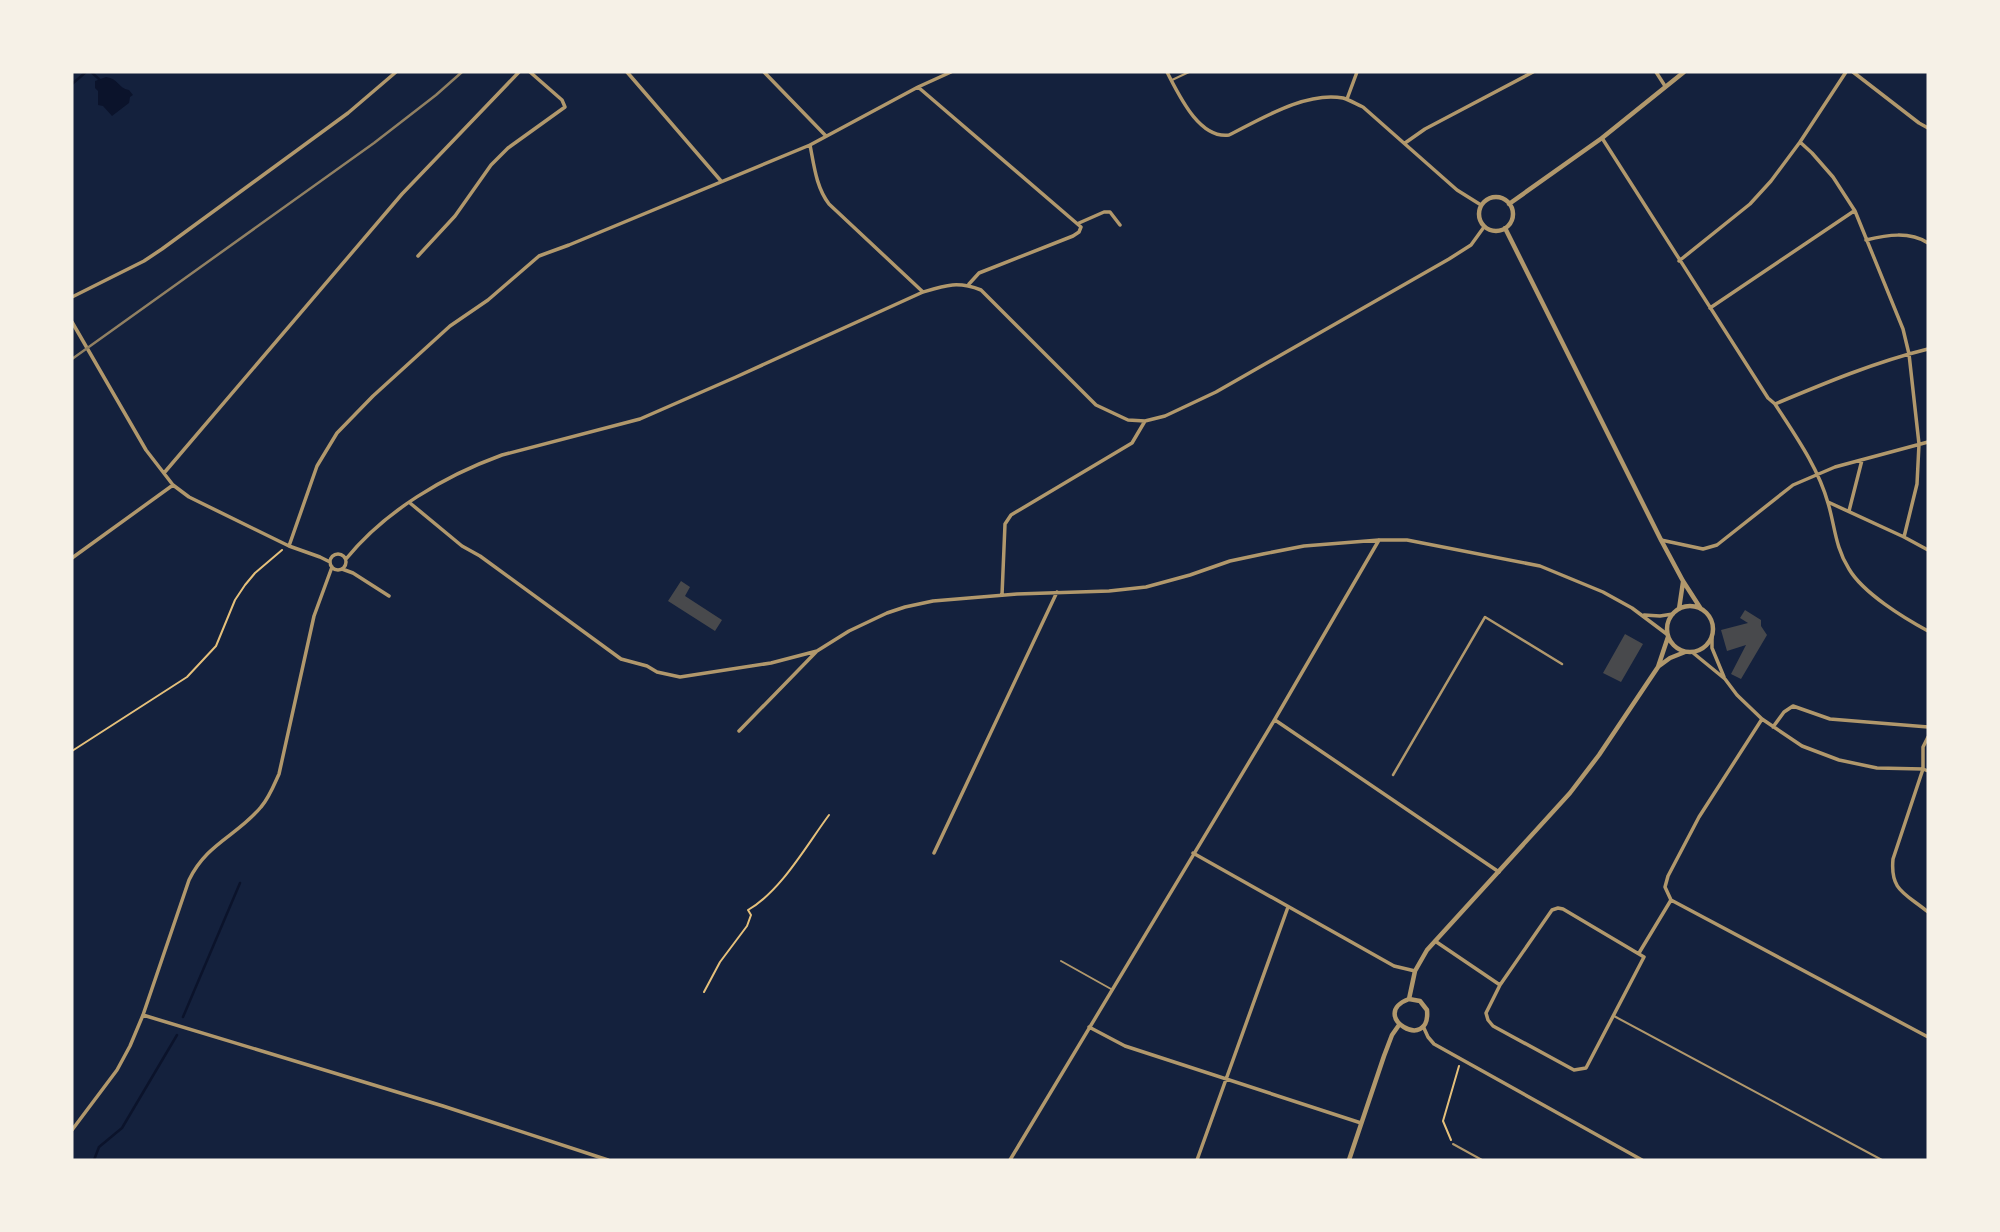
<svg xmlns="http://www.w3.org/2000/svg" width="2000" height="1232" viewBox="0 0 2000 1232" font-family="'Nunito Sans',sans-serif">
	<rect width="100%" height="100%" fill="#14213d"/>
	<path fill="#0b132b" d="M 106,77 C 119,79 118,88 129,90 L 133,95 L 130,97 L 129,103 L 112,116 L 103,106 L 98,105 L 98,91 L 95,88 L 95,81 Z"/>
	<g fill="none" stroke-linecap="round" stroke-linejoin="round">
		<path stroke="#0b132b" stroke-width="2.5" d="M 91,72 L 99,79
			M 72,84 L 86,72
			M 183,1017 L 240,883
			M 94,1160 L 99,1147 L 122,1128 L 177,1035"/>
	</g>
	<path fill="#48494c" d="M 681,581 L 690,587 L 685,596 L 722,620 L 715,631 L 668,601 Z
		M 1745,610 L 1761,620 L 1761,626 L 1767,635 L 1741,679 L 1731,674 L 1746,645 L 1727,651 L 1721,630 L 1748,623 L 1740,618 Z
		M 1625,634 L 1643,644 L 1621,682 L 1603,673 Z"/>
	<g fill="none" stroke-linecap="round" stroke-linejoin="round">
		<path stroke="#e5c07b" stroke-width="2" d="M 72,751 L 187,677 L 216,646 L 235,600 L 245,585 L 255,573 L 282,550
			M 704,992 L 720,962 L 747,926 L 751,915 L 748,910 C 781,891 806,846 829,815
			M 1451,1140 L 1443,1121 L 1459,1066"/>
		<path stroke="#b1986c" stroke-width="2" d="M 1172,80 L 1189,72
			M 1061,961 L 1111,989
			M 1614,1016 L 1882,1160
			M 1453,1144 L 1482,1160"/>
		<path stroke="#b1986c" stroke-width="2.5" d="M 1393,775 L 1485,617 L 1562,664"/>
		<path stroke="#b1986c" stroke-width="3.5" d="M 627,72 L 721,181
			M 764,72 L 825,135
			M 1167,72 C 1179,95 1199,139 1229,135 C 1261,119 1306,91 1343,98 C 1350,100 1356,104 1363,107 L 1457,190 L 1481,205
			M 1656,72 L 1665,86
			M 1853,72 L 1919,123 L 1928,128
			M 918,87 L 1081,227 L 1079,232 L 1073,236 L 979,273 L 969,284
			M 1347,99 L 1357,72
			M 1602,138 L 1768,398 L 1775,404 C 1795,435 1818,467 1828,503 C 1835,526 1835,547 1849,569 C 1863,593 1904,618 1928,631
			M 1800,142 L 1812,153 L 1833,177 L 1855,211 L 1903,329 L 1909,354 L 1919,444 L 1917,484 L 1904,537
			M 1405,143 L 1425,129 L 1533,72
			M 810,145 C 814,165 816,187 829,204 L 923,292
			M 1079,223 L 1104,212 L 1110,212 L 1120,225
			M 1866,240 C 1887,235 1909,231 1928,243
			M 418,256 L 455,216 L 491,165 L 508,148 L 565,107 L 562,100 L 530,72
			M 1679,261 L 1750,204 L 1771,181 L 1800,142 L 1846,72
			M 72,297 L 144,261 L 162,249 L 348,113 L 396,72
			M 1710,308 L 1854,211
			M 72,322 L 146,450 L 173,485 L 189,497 L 289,546 L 320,557 L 330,562
			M 1775,404 C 1825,383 1875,362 1928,349
			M 164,473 L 402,194 L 519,72
			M 1828,502 L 1904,537 L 1928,550
			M 410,503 L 462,546 L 480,556 L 621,659 L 647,666 L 657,672 L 680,677 L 771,663 L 817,651 L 849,631 L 887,613 L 905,607 L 933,601 L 1017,594 L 1109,591 L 1146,587 L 1190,575 L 1230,561 L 1263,554 L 1304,546 L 1379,540 L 1407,540 L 1540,566 L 1603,592 L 1632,608 L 1668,635
			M 1849,511 L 1862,460
			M 1661,540 L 1703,549 L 1717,545 L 1793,485 L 1835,467 L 1928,442
			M 289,546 L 317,466 L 337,433 L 373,396 L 450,326 L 488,300 L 539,256 L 569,245 L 810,145 L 918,87 L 951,72
			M330 562a8 8 0 1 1 16 0a8 8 0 1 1-16 0Z
			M 72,558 L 173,485
			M 346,559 C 385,511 444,476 502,455 L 640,419 L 736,377 L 923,292 C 946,285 958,281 981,290 L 1096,405 L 1128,420 L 1145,421 L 1165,416 L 1216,392 L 1449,259 L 1471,245 L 1484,227
			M 342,569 L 353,573 L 389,596
			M 1002,595 L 1005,524 L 1011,515 L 1132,443 L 1145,421
			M 1644,615 L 1660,616 L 1673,614
			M 1712,637 L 1712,648 L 1724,677
			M 1692,652 L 1725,679 L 1737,695 L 1762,719 L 1802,746 L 1839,760 L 1877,768 L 1923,769 L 1928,771
			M 1762,719 L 1699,817 L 1668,876 L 1665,887 L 1671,900 L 1928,1037
			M 1275,720 L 1499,872
			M 1773,727 L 1784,712 L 1793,706 L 1830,719 L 1928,727
			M 739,731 L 816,652
			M 1928,737 L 1923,747 L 1923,769 L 1893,859 C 1890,891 1905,893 1928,912
			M 934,853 L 1057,592
			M 1193,853 L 1394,966 L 1415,971
			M 1558,908 L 1563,909 L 1644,957 L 1586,1068 L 1574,1070 L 1493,1026 L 1488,1020 L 1486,1013 L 1500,985 L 1552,910 Z
			M 1435,941 L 1500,985
			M 1639,953 L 1671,900
			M 143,1015 L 443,1106 L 608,1160
			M 1423,1026 L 1428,1037 L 1434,1044 L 1642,1160
			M 1089,1027 L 1125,1046 L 1361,1123
			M 72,1130 L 117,1070 L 130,1046 L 143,1015 L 189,880 C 207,843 237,836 261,807 C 269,798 274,785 279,774 L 314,616 L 332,567
			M 1010,1160 L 1275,719 L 1379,540
			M 1197,1160 L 1288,907"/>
		<path stroke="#b1986c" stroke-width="4.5" d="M1479 214a17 17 0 1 1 34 0a17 17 0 1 1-34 0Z
			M 1509,204 L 1602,138 L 1684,72
			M 1505,228 L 1661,540 L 1683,581 L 1701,609
			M1667 629a23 23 0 1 1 46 0a23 23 0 1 1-46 0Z
			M 1679,609 L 1683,582
			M 1659,666 L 1670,658 L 1685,652
			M 1409,999 L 1420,1001 L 1427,1010 C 1431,1054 1367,1015 1409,999 L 1415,971 L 1427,950 L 1570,793 L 1599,755 L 1658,667 L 1668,637
			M 1349,1160 L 1384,1056 L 1392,1035 L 1399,1025"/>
		<path stroke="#918062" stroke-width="2.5" d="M 72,359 L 374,143 L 436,95 L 462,72"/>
	</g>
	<rect width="2000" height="1232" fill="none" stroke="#f6f1e7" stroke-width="147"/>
</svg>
